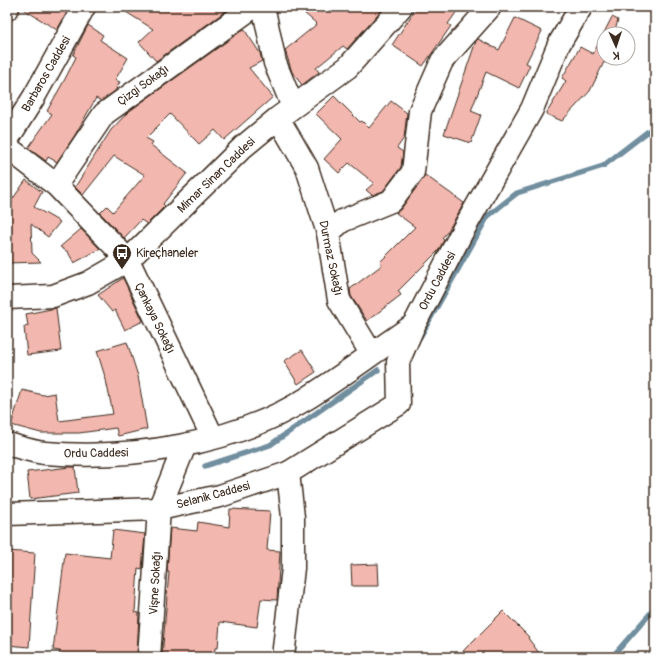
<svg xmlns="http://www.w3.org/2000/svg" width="662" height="664" viewBox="0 0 662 664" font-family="Pangolin,sans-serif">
	<rect width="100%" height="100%" fill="#fff"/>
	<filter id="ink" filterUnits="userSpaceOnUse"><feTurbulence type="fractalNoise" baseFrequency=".025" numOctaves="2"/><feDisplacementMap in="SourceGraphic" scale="8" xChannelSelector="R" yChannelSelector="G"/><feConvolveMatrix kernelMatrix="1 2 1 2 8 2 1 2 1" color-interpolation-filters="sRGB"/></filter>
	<g filter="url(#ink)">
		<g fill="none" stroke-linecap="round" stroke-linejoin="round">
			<path stroke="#708e9e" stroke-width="5.5" d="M 420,337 L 488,216 L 517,193 L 603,166 L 655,126
				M 205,466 L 270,445 L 378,370
				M 612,657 L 655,608"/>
		</g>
		<path fill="#f2b7ae" stroke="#3b2a1e" d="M 20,7 L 70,7 L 57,30 Z
			M 118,7 L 229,7 L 230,8 L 156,61 L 139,42 L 153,29 Z
			M 297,7 L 384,7 L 347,49 L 343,46 L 316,68 L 319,72 L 302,85 L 292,72 L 285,50 L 317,24 Z
			M 417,7 L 460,7 L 448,24 L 451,26 L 423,66 L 392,45 Z
			M 612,17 L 618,20 L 614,34 L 604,34 L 604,58 L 607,58 L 606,63 L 604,62 L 590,91 L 562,121 L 546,114 L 566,81 L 562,78 L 580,47 L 593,54 Z
			M 515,18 L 542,31 L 526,63 L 530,65 L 519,88 L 486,72 L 471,111 L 481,115 L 471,143 L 444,134 L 476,41 L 478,39 L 499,50 Z
			M 88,25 L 103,35 L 100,40 L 128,58 L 115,80 L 120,82 L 115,91 L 101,101 L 96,98 L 75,135 L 57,162 L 48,157 L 46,161 L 28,148 L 52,114 L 47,111 L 65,79 L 76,57 L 73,55 Z
			M 244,29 L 260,53 L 262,61 L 249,68 L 273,97 L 224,140 L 215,130 L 199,144 L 170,114 L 146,138 L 153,142 L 151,145 L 187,173 L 163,204 L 165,206 L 147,224 L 141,220 L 124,238 L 100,213 L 107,206 L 113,212 L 145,175 L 114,156 L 83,195 L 75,187 L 111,130 L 128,112 Z
			M 334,96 L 360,122 L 362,121 L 369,128 L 391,101 L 407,113 L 404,138 L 397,148 L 403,152 L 401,167 L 383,191 L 372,195 L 366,190 L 374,183 L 349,163 L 339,173 L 324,159 L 342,139 L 316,114 Z
			M 425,175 L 464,203 L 448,231 L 442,238 L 444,240 L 438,251 L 398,291 L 401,295 L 367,321 L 351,296 L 350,289 L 382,265 L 380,262 L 415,227 L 396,213 L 401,209 Z
			M 26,180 L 42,192 L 34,207 L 60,222 L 48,237 L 31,224 L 32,253 L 41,262 L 7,263 L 7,207 Z
			M 81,229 L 100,249 L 74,263 L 68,252 L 60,247 Z
			M 123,278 L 143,321 L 125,330 L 115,310 L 112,312 L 98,295 Z
			M 56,308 L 61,351 L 27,355 L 24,327 L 28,326 L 26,314 Z
			M 127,342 L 138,376 L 147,429 L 118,436 L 116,428 L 79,433 L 41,433 L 11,425 L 22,390 L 43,395 L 55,393 L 59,421 L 113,414 L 106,380 L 97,351 Z
			M 302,350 L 316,372 L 298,384 L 284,361 Z
			M 70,467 L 75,467 L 78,493 L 30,499 L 27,472 Z
			M 230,509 L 270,511 L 267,550 L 280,551 L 277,600 L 261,599 L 257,627 L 220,622 L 218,648 L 215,648 L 214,657 L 162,657 L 169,572 L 167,572 L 170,528 L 197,531 L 198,522 L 229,527 Z
			M 113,530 L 145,534 L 142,569 L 138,568 L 135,612 L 139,613 L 137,657 L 59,657 L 60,651 L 53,650 L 65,553 L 110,558 Z
			M 7,551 L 35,553 L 29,647 L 7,645 Z
			M 378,564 L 379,586 L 352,586 L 351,565 Z
			M 503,611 L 529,637 L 528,638 L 542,657 L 457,657 Z"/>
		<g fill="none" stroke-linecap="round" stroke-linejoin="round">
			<defs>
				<path id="minor" d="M 265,7 L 265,15 L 275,63 L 293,107
					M 7,9 L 8,7
					M 278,118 L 307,168 L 328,233 L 339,300 L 371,353
					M 7,140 L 34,97 L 84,7
					M 7,147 L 56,185 L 128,260 L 213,438
					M 56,185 L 104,114 L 253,7
					M 328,233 L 342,221 L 391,201 L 413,172 L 420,111 L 442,61 L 490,7
					M 7,298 L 53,296 L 88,283 L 128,260 L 243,147 L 278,118 L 348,67 L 401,7
					M 7,444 C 19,447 33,452 45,453 C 131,460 232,445 306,399 C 343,376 378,349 414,325
					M 149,657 L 159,509 L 185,445
					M 283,657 L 293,568 L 293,517 L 288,473"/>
				<path id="major" d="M 7,514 L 159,509 L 220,496 L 288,473 L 399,404 L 398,362 L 414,325 L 462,232 L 532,109 L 559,44 L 581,7"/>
			</defs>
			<use href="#minor" stroke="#3b2a1e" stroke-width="25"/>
			<use href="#major" stroke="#3b2a1e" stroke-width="25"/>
			<use href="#minor" stroke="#fff" stroke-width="22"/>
			<use href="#major" stroke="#fff" stroke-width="22"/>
		</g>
	</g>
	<defs>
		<symbol id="bus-pin" viewBox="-11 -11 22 30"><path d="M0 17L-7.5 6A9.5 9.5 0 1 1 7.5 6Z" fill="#3b2a1e" stroke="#fff"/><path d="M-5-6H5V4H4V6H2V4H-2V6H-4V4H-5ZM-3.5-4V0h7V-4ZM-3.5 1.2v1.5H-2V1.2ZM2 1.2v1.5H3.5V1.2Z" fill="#fff"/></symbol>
	</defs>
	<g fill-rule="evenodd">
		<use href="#bus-pin" x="111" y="242" width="22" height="30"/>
	</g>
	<g text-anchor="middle" stroke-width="3" stroke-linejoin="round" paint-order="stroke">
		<g font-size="12" fill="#3b2a1e" stroke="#fff">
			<text transform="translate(46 74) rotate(-60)" y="4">Barbaros Caddesi</text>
			<text transform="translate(143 85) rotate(-36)" y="4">Çizgi Sokağı</text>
			<text transform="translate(216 175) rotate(-44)" y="4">Mimar Sinan Caddesi</text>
			<text transform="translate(331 258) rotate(78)" y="4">Durmaz Sokağı</text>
			<text transform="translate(437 281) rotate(-62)" y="4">Ordu Caddesi</text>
			<text transform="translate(155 318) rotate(64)" y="4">Çankaya Sokağı</text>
			<text transform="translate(96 453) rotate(-1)" y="4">Ordu Caddesi</text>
			<text transform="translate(213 495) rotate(-15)" y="4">Selanik Caddesi</text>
			<text transform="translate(155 583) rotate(-87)" y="4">Vişne Sokağı</text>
		</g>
		<g font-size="12" fill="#3b2a1e" stroke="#fff" text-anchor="start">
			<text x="136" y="257">Kireçhaneler</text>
		</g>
	</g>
	<rect width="662" height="664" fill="none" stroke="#fff" stroke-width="24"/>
	<rect x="12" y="12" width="638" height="640" fill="none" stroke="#3b2a1e" stroke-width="1.5" filter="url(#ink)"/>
	<g transform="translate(616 46) rotate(177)"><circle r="19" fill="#ffffff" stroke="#b1aaa5"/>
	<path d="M0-3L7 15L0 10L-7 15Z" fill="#3b2a1e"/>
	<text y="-6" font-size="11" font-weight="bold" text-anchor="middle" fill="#3b2a1e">K</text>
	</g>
</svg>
